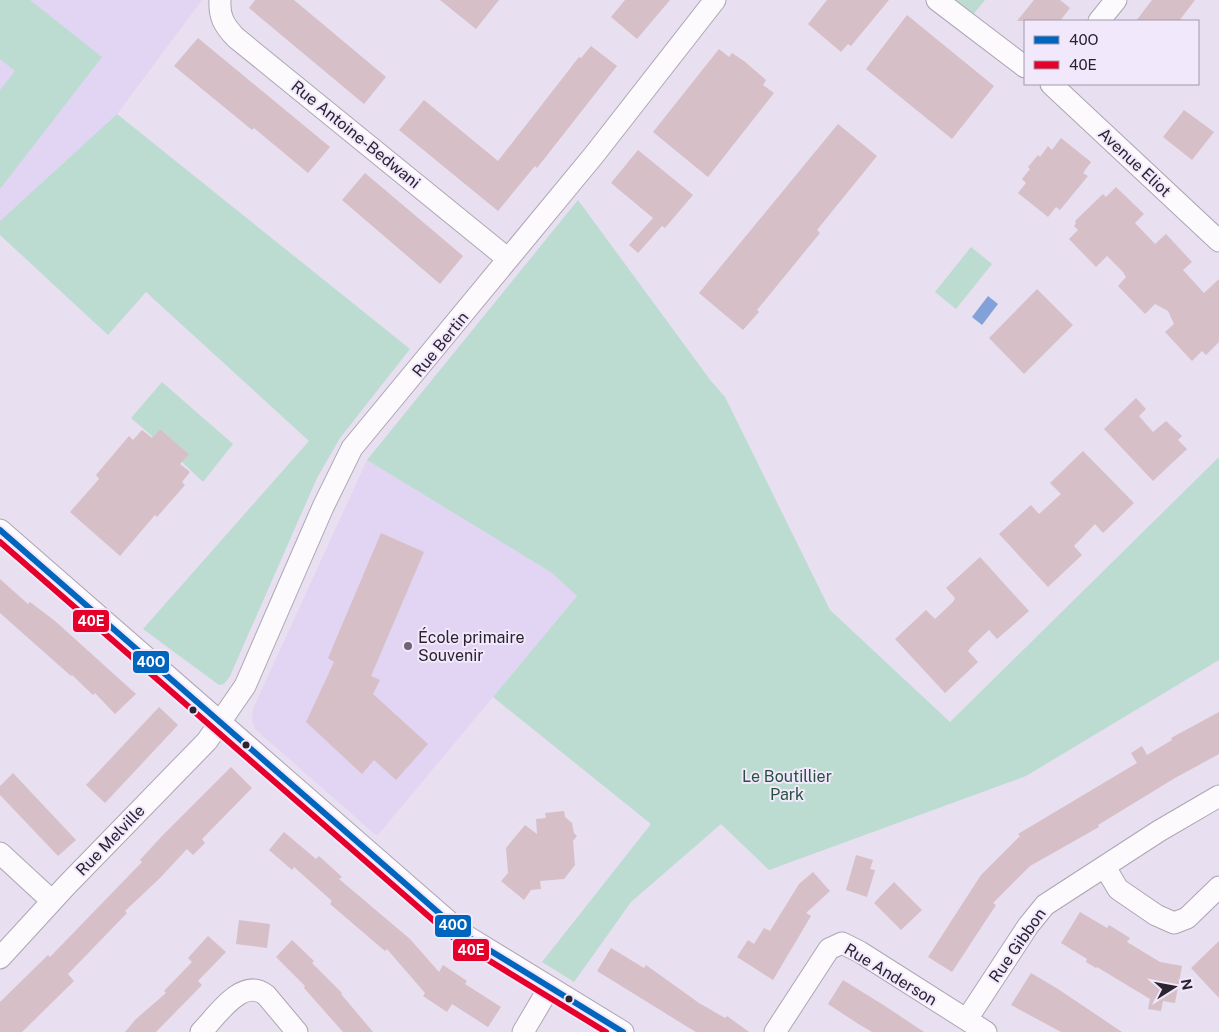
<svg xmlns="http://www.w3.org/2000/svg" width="1219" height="1032" viewBox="0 0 1219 1032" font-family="'Public Sans',sans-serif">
	<rect width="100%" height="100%" fill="#e8dff1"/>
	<path fill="#e2d4f3" d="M 0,0 L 202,0 L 117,114 L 0,221 Z
		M 367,460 L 552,573 L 577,596 L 377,836 L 255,729 L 252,720 L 253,709 Z"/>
	<path fill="#bcdcd1" d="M 0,0 L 30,0 L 102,57 L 0,189 L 0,90 L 15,71 L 0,59 Z
		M 937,0 L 985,0 L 967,22 Z
		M 117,114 L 410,349 L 340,438 L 317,478 L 230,676 L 224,684 L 219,685 L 143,629 L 309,441 L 146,292 L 108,335 L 0,235 L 0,221 Z
		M 578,200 L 711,381 L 725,397 L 830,610 L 950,722 L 1219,457 L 1219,660 L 1026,776 L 769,870 L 721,824 L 631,902 L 574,982 L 542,962 L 651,824 L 493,697 L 577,596 L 552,573 L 367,460 Z
		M 971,247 L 992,264 L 956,309 L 935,292 Z
		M 162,382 L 233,444 L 203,482 L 182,462 L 188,453 L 160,429 L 151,439 L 152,436 L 131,418 Z"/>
	<path fill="#82a1d9" d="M 988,296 L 998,304 L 982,325 L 972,317 Z"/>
	<path fill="#d6bfc6" d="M 255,0 L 294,0 L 386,77 L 364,104 L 249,8 Z
		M 440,0 L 499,0 L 476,29 Z
		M 625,0 L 670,0 L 637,39 L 611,17 Z
		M 827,0 L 889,0 L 851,46 L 848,44 L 841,52 L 808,24 Z
		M 1034,0 L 1060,0 L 1070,8 L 1060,21 L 1017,21 Z
		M 1152,0 L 1195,0 L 1179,21 L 1136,21 Z
		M 907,15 L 994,86 L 952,139 L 866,69 Z
		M 198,38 L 330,147 L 308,173 L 254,128 L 252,130 L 174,66 Z
		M 591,46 L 617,66 L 537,168 L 535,166 L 498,211 L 399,130 L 424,100 L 498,161 L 579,57 L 581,58 Z
		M 719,49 L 729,57 L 732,53 L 744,61 L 766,80 L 763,85 L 774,93 L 708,177 L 653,132 Z
		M 1184,110 L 1214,132 L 1192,160 L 1163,137 Z
		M 838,124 L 877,156 L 817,230 L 820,233 L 757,310 L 759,312 L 743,330 L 699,293 Z
		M 1061,138 L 1091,162 L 1083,173 L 1088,176 L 1060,210 L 1056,207 L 1048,217 L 1018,193 L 1026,183 L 1022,179 L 1030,169 L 1028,167 L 1038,155 L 1040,157 L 1048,146 L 1052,150 Z
		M 638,150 L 693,195 L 665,228 L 662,226 L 638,253 L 629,245 L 653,218 L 611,183 Z
		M 365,173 L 463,256 L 440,284 L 342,200 Z
		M 1116,187 L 1144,214 L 1135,223 L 1155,244 L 1166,234 L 1192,262 L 1183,270 L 1204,293 L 1219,279 L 1219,342 L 1206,355 L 1202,351 L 1192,361 L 1165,332 L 1174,324 L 1168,311 L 1155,304 L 1145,314 L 1118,286 L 1126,277 L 1123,272 L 1107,256 L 1096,267 L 1069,239 L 1078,230 L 1074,226 L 1076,223 L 1075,221 L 1103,194 L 1106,197 Z
		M 1037,289 L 1073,325 L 1024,374 L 989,338 Z
		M 1136,398 L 1146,409 L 1139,416 L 1153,432 L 1166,421 L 1182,436 L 1178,440 L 1187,449 L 1153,481 L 1104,429 Z
		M 160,429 L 189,454 L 180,464 L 190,472 L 182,482 L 185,485 L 157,517 L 155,515 L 120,556 L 70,512 L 99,479 L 96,475 L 129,436 L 133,440 L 142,430 L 152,438 Z
		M 1083,451 L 1134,503 L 1103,533 L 1095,524 L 1074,546 L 1082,555 L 1048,587 L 999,534 L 1031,505 L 1039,514 L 1061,494 L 1050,483 Z
		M 381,533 L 424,552 L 371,676 L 380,680 L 373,694 L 428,744 L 396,780 L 374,760 L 362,774 L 306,722 L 334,662 L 328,658 Z
		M 980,557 L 1029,611 L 997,639 L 989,630 L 971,647 L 968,651 L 978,662 L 945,693 L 895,639 L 926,610 L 935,619 L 953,602 L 955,598 L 946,588 Z
		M 0,579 L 28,604 L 30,602 L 55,621 L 136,694 L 115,714 L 95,693 L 93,695 L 72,675 L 71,676 L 0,613 Z
		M 159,707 L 178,725 L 105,803 L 86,785 Z
		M 1219,712 L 1219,754 L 1175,778 L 1098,825 L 1099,827 L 1030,866 L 993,903 L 996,905 L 952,972 L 928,957 L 981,875 L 1020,836 L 1018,834 L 1137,763 L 1131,753 L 1142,746 L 1147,755 L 1172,740 L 1171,738 Z
		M 231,767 L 252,788 L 202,839 L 205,843 L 193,855 L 187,849 L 160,878 L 125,911 L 127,913 L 68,974 L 74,981 L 22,1032 L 0,1032 L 0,1002 L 48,955 L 50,957 L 142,862 L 140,860 L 162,836 Z
		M 13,773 L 76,840 L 58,856 L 0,795 L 0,786 Z
		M 564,811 L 565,817 L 572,823 L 574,833 L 577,836 L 573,841 L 575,865 L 564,879 L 540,881 L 541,889 L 531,890 L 524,900 L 501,881 L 508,873 L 506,848 L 525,825 L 537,834 L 536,819 L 546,818 L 545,813 Z
		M 284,832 L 316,859 L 319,856 L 342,877 L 339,879 L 410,939 L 439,972 L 443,965 L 467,981 L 465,984 L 501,1007 L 488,1027 L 452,1004 L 447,1012 L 423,996 L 425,993 L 387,949 L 385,951 L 330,904 L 332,901 L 294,867 L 292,870 L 269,850 Z
		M 856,855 L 873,860 L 870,869 L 875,870 L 867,897 L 846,890 Z
		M 813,872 L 830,891 L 806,913 L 811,916 L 773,980 L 737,957 L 748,940 L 754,944 L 764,928 L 770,931 L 799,884 Z
		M 894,882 L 922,910 L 901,930 L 874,903 Z
		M 1080,912 L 1107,928 L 1109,925 L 1130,938 L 1127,942 L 1160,962 L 1182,966 L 1175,1003 L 1163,1001 L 1161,1011 L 1148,1009 L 1150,999 L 1097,967 L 1096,968 L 1086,962 L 1087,959 L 1061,943 Z
		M 239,920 L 270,924 L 267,948 L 236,944 Z
		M 208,936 L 226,952 L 198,981 L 202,985 L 156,1032 L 125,1032 L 136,1019 L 166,993 L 164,991 L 192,962 L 188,958 Z
		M 292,940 L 314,961 L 312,963 L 342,993 L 341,994 L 373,1032 L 343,1032 L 304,988 L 305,986 L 276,957 Z
		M 1219,941 L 1219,998 L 1191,968 Z
		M 611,948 L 644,968 L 646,965 L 699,1003 L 725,1018 L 727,1016 L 749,1032 L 696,1032 L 686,1026 L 597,971 Z
		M 1031,973 L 1058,989 L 1122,1032 L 1061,1032 L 1011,1005 Z
		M 843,980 L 885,1006 L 924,1032 L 872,1032 L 860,1025 L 828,1004 Z"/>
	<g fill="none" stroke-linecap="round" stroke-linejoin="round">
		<defs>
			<path id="minor" d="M 220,0 C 219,17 224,25 235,37 L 508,259
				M 937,0 L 1025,67
				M 1099,21 L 1116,0
				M 1051,84 L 1219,241
				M 0,530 L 463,934 L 623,1032
				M 0,853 L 52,901
				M 1105,867 L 1118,889 L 1156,915 L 1174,923 L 1187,918 L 1219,887
				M 0,958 L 66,886 L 207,741 L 245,686 L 323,507 L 352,448 L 594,155 L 715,0
				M 967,1019 L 1028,926 L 1045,905 L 1159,831 L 1219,796
				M 201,1032 C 216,1017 242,976 266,995 L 297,1032
				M 523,1032 L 549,988
				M 775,1032 L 829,949 L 842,943 L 860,952 L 986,1032"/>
		</defs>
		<use href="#minor" stroke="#ada6b3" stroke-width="23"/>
		<use href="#minor" stroke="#fcfafd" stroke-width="21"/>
		<defs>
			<path id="bus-1" d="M 0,530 L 463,934 L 623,1032"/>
			<path id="bus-2" d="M 0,542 L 457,941 L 606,1032"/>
		</defs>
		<use href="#bus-1" stroke="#f1e8fc" stroke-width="10"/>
		<use href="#bus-2" stroke="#f1e8fc" stroke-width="10"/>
		<use href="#bus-1" stroke="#0065bd" stroke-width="6"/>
		<use href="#bus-2" stroke="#e4002b" stroke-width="6"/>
	</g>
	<circle fill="#6c6574" stroke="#f1e8fc" stroke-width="2" cx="408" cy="646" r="5"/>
	<g fill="#2a2430" stroke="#f1e8fc" stroke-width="2">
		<circle cx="193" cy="710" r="4.5"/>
		<circle cx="246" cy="745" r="4.5"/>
		<circle cx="569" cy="999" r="4.5"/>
	</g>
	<g text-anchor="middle" stroke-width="4" stroke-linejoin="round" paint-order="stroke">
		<g font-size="16" fill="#2a2430" stroke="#f1e8fc">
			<text transform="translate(356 134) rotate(39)" y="6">Rue Antoine-Bedwani</text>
			<text transform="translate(1135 162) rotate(43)" y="6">Avenue Eliot</text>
			<text transform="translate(440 344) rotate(-51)" y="6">Rue Bertin</text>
			<text transform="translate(110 840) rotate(-46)" y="6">Rue Melville</text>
			<text transform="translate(1017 945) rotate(-55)" y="6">Rue Gibbon</text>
			<text transform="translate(891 974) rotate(31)" y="6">Rue Anderson</text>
		</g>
		<g font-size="16" fill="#2a2430" stroke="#f1e8fc" text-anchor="start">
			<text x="418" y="643">École primaire<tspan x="418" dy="18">Souvenir</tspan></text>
		</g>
		<g font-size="16" fill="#25513d" stroke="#f1e8fc">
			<text x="787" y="782">Le Boutillier<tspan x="787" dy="18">Park</tspan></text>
		</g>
	</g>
	<g stroke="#f1e8fc" stroke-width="2">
		<rect x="72" y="609" width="38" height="24" rx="5" fill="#e4002b"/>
		<rect x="132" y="650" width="38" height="24" rx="5" fill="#0065bd"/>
		<rect x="434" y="914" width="38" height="24" rx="5" fill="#0065bd"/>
		<rect x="452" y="938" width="38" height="24" rx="5" fill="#e4002b"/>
	</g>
	<g font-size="14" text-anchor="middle" font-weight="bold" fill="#fff">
		<text x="91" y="626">40E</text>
		<text x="151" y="667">40O</text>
		<text x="453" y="930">40O</text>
		<text x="471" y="955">40E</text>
	</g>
	<rect x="1024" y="20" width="175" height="65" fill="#f1e8fc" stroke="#a19aaa"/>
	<rect x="1034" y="36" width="25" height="8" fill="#0065bd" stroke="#a19aaa"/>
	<text x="1069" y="45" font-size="15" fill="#2a2430">40O</text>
	<rect x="1034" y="61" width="25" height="8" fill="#e4002b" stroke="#a19aaa"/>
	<text x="1069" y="70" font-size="15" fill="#2a2430">40E</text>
	<g transform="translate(1174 987) rotate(79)" stroke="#f1e8fc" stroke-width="4" paint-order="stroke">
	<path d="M0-4L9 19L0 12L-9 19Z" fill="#2a2430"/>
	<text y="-8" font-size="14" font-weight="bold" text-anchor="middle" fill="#2a2430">N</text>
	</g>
</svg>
